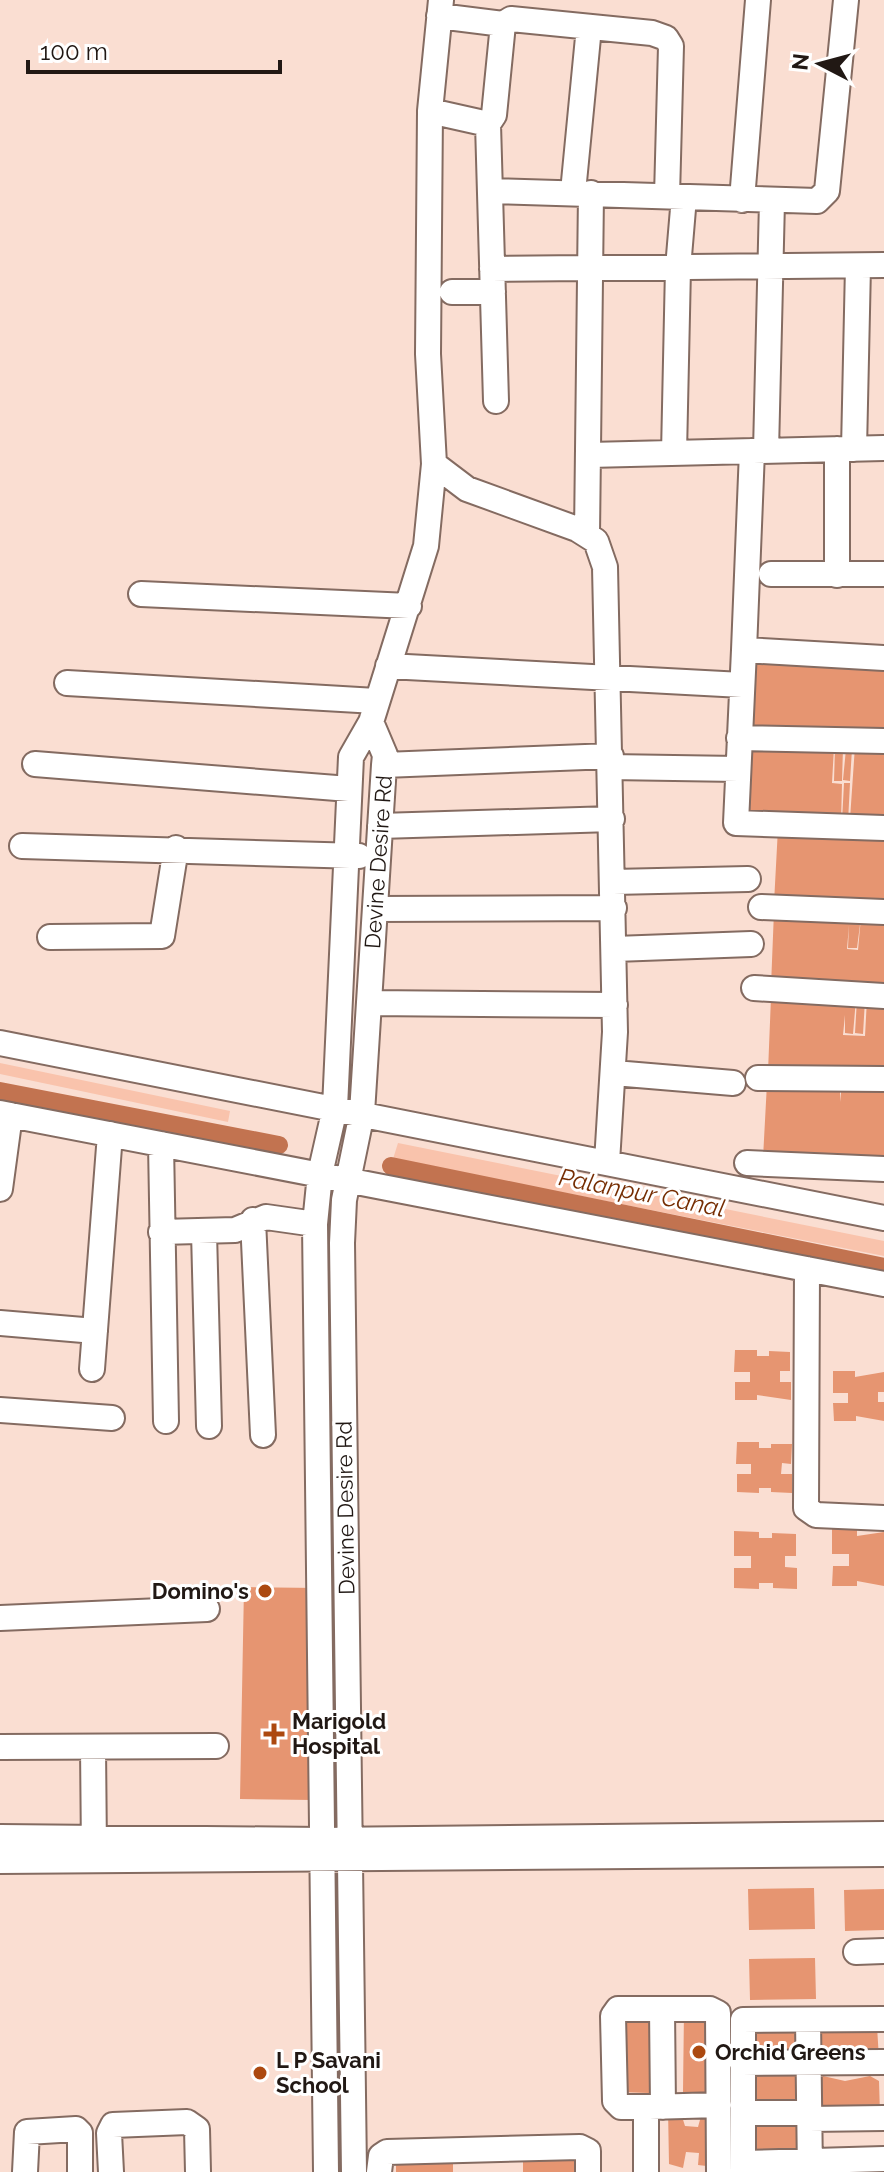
<svg xmlns="http://www.w3.org/2000/svg" width="884" height="2172" viewBox="0 0 884 2172" font-family="Raleway,sans-serif">
	<rect width="100%" height="100%" fill="#faded2"/>
	<path fill="#f9c3ac" d="M 0,1063 L 230,1111 L 228,1122 L 0,1074 Z
		M 0,1097 L 239,1145 L 238,1152 L 0,1108 Z
		M 398,1143 L 884,1241 L 884,1256 L 393,1159 Z"/>
	<g fill="none" stroke-linecap="round" stroke-linejoin="round">
		<path stroke="#c27350" stroke-width="18" d="M 0,1091 L 279,1145
			M 391,1166 L 884,1267"/>
	</g>
	<path fill="#e69571" fill-rule="evenodd" d="M 751,656 L 884,662 L 884,735 L 748,729 Z
		M 748,743 L 834,747 L 832,783 L 842,784 L 841,821 L 745,818 Z
		M 855,746 L 884,747 L 884,821 L 850,819 Z
		M 835,748 L 843,748 L 842,781 L 834,781 Z
		M 846,749 L 852,749 L 850,781 L 843,780 Z
		M 844,783 L 850,783 L 848,822 L 842,821 Z
		M 778,828 L 884,831 L 884,904 L 774,903 Z
		M 774,911 L 884,915 L 884,988 L 771,986 ZM 861,917 L 858,950 L 847,949 L 849,925 L 848,948 L 857,948 Z
		M 771,997 L 856,999 L 853,1034 L 845,1033 L 845,1015 L 843,1035 L 865,1036 L 867,999 L 884,1000 L 884,1073 L 768,1072 Z
		M 857,999 L 865,1000 L 863,1034 L 855,1033 Z
		M 767,1083 L 840,1087 L 840,1102 L 842,1084 L 884,1086 L 884,1160 L 763,1158 Z
		M 735,1350 L 757,1350 L 757,1356 L 769,1356 L 769,1351 L 790,1352 L 790,1371 L 780,1371 L 780,1382 L 791,1382 L 791,1400 L 757,1395 L 757,1400 L 735,1400 L 735,1382 L 750,1382 L 750,1372 L 734,1372 Z
		M 833,1371 L 855,1371 L 855,1377 L 884,1372 L 884,1392 L 878,1392 L 878,1402 L 884,1402 L 884,1421 L 856,1416 L 856,1421 L 834,1421 L 833,1403 L 848,1403 L 848,1393 L 833,1393 Z
		M 737,1442 L 759,1442 L 759,1448 L 771,1448 L 771,1444 L 792,1444 L 791,1464 L 782,1463 L 781,1474 L 792,1474 L 792,1493 L 771,1492 L 771,1488 L 759,1488 L 759,1493 L 737,1492 L 737,1474 L 751,1474 L 751,1464 L 736,1464 Z
		M 832,1529 L 857,1529 L 857,1536 L 884,1532 L 884,1586 L 857,1581 L 857,1586 L 832,1586 L 833,1566 L 849,1566 L 849,1554 L 832,1554 Z
		M 734,1531 L 759,1532 L 759,1538 L 772,1538 L 772,1533 L 796,1534 L 796,1556 L 785,1556 L 785,1567 L 797,1568 L 797,1589 L 773,1588 L 773,1583 L 759,1583 L 759,1589 L 734,1588 L 734,1568 L 751,1568 L 751,1556 L 734,1556 Z
		M 244,1587 L 318,1588 L 313,1800 L 240,1799 Z
		M 814,1888 L 815,1929 L 749,1930 L 748,1889 Z
		M 884,1889 L 884,1930 L 845,1931 L 844,1890 Z
		M 815,1958 L 816,1999 L 750,2000 L 749,1959 Z
		M 649,2011 L 649,2093 L 620,2092 L 619,2013 Z
		M 684,2011 L 714,2011 L 717,2094 L 683,2092 Z
		M 744,2025 L 804,2025 L 805,2058 L 749,2059 Z
		M 817,2026 L 877,2026 L 879,2059 L 817,2056 Z
		M 756,2071 L 771,2076 L 796,2071 L 807,2109 L 744,2101 Z
		M 823,2076 L 845,2081 L 870,2076 L 879,2081 L 880,2114 L 819,2111 L 819,2081 Z
		M 668,2109 L 680,2110 L 685,2126 L 698,2127 L 703,2109 L 716,2110 L 715,2167 L 698,2165 L 699,2153 L 686,2152 L 683,2168 L 669,2164 Z
		M 750,2121 L 772,2126 L 797,2121 L 807,2159 L 751,2160 Z
		M 523,2153 L 580,2153 L 581,2172 L 523,2172 Z
		M 453,2163 L 453,2172 L 396,2172 L 396,2164 Z"/>
	<g fill="none" stroke-linecap="round" stroke-linejoin="round">
		<defs>
			<path id="minor" d="M 439,16 L 503,24
				M 430,111 L 488,124 L 494,115 L 503,24 L 511,19 L 652,33 L 666,38 L 671,46 L 667,196
				M 488,124 L 496,401
				M 490,191 L 817,201 L 827,191 L 846,0
				M 573,192 L 589,27
				M 742,200 L 758,0
				M 492,269 L 884,265
				M 452,292 L 493,292
				M 837,449 L 837,575
				M 854,449 L 858,266
				M 766,451 L 772,201
				M 674,453 L 678,268 L 684,197
				M 589,455 L 884,448
				M 434,464 L 467,489 L 577,529 L 596,541 L 605,567 L 615,1032 L 607,1162
				M 587,535 L 591,193
				M 771,574 L 884,574
				M 141,594 L 409,606
				M 744,650 L 752,451
				M 884,658 L 744,650 L 736,823 L 884,828
				M 388,666 L 742,685
				M 67,683 L 376,701
				M 739,738 L 884,741
				M 35,764 L 349,789
				M 384,765 L 611,756
				M 610,767 L 738,769
				M 380,826 L 612,819
				M 22,846 L 359,856
				M 613,882 L 748,879
				M 761,907 L 884,912
				M 375,909 L 614,908
				M 50,937 L 162,936 L 176,848
				M 615,949 L 751,944
				M 754,988 L 884,996
				M 369,1003 L 615,1005
				M 0,1043 L 884,1218
				M 614,1073 L 733,1083
				M 758,1078 L 884,1079
				M 0,1113 L 884,1284
				M 161,1144 L 166,1421
				M 747,1163 L 884,1169
				M 0,1189 L 10,1115
				M 253,1220 L 263,1435
				M 161,1232 L 235,1230 L 266,1217 L 315,1224
				M 204,1232 L 209,1426
				M 807,1269 L 806,1508 L 816,1515 L 884,1518
				M 0,1323 L 95,1331
				M 92,1369 L 110,1134
				M 0,1410 L 112,1418
				M 0,1618 L 207,1609
				M 0,1747 L 216,1746
				M 93,1747 L 94,1852
				M 0,1837 L 322,1840 L 884,1834
				M 0,1861 L 884,1854
				M 856,1952 L 884,1951
				M 662,2009 L 663,2107
				M 808,2020 L 810,2172
				M 742,2063 L 884,2062
				M 649,2107 L 719,2105
				M 743,2113 L 809,2113
				M 809,2119 L 884,2118
				M 743,2163 L 884,2159
				M 25,2172 L 27,2132 L 76,2129 L 80,2133 L 80,2172
				M 111,2172 L 109,2133 L 113,2125 L 187,2122 L 197,2129 L 198,2172
				M 326,2172 L 315,1224 L 320,1174 L 335,1108 L 351,757 L 371,722 L 426,546 L 434,464 L 428,354 L 430,111 L 441,0
				M 354,2172 L 342,1243 L 344,1200 L 362,1113 L 384,765 L 385,755 L 371,722
				M 379,2172 L 381,2156 L 387,2152 L 580,2147 L 588,2151 L 588,2172
				M 646,2172 L 646,2107 L 621,2107 L 615,2101 L 613,2016 L 618,2009 L 710,2009 L 718,2013 L 719,2172
				M 743,2172 L 743,2020 L 884,2019"/>
		</defs>
		<use href="#minor" stroke="#846b61" stroke-width="28"/>
		<use href="#minor" stroke="#fff" stroke-width="24"/>
	</g>
	<g fill="#ac4910" stroke="#fff" stroke-width="3">
		<circle cx="265" cy="1591" r="8"/>
		<path d="M270 1722h8v8h8v8h-8v8h-8v-8h-8v-8h8z"/>
		<circle cx="699" cy="2052" r="8"/>
		<circle cx="260" cy="2073" r="8"/>
	</g>
	<g text-anchor="middle" stroke-width="6" stroke-linejoin="round" paint-order="stroke">
		<g font-size="22" fill="#211814" stroke="#fff">
			<text transform="translate(378 862) rotate(-86)" y="8">Devine Desire Rd</text>
			<text transform="translate(345 1508) rotate(-91)" y="8">Devine Desire Rd</text>
		</g>
		<g font-size="22" font-weight="bold" fill="#211814" stroke="#fff" text-anchor="start">
			<text x="249" y="1599" text-anchor="end">Domino's</text>
			<text x="292" y="1729">Marigold<tspan x="292" dy="25">Hospital</tspan></text>
			<text x="715" y="2060">Orchid Greens</text>
			<text x="276" y="2068">L P Savani<tspan x="276" dy="25">School</tspan></text>
		</g>
		<g font-size="24" font-style="italic" fill="#762d02" stroke="#fff">
			<text transform="translate(642 1193) rotate(11)" y="8">Palanpur Canal</text>
		</g>
	</g>
	<g transform="translate(820 64) rotate(276)" stroke="#ffffff" stroke-width="6" paint-order="stroke">
	<path d="M0-6L14 30L0 20L-14 30Z" fill="#211814"/>
	<text y="-12" font-size="22" font-weight="bold" text-anchor="middle" fill="#211814">N</text>
	</g>
	<path d="M28 60v12h252v-12" fill="none" stroke="#211814" stroke-width="4"/>
	<text x="40" y="60" font-size="24" fill="#211814" stroke="#ffffff" stroke-width="6" paint-order="stroke">100 m</text>
</svg>
